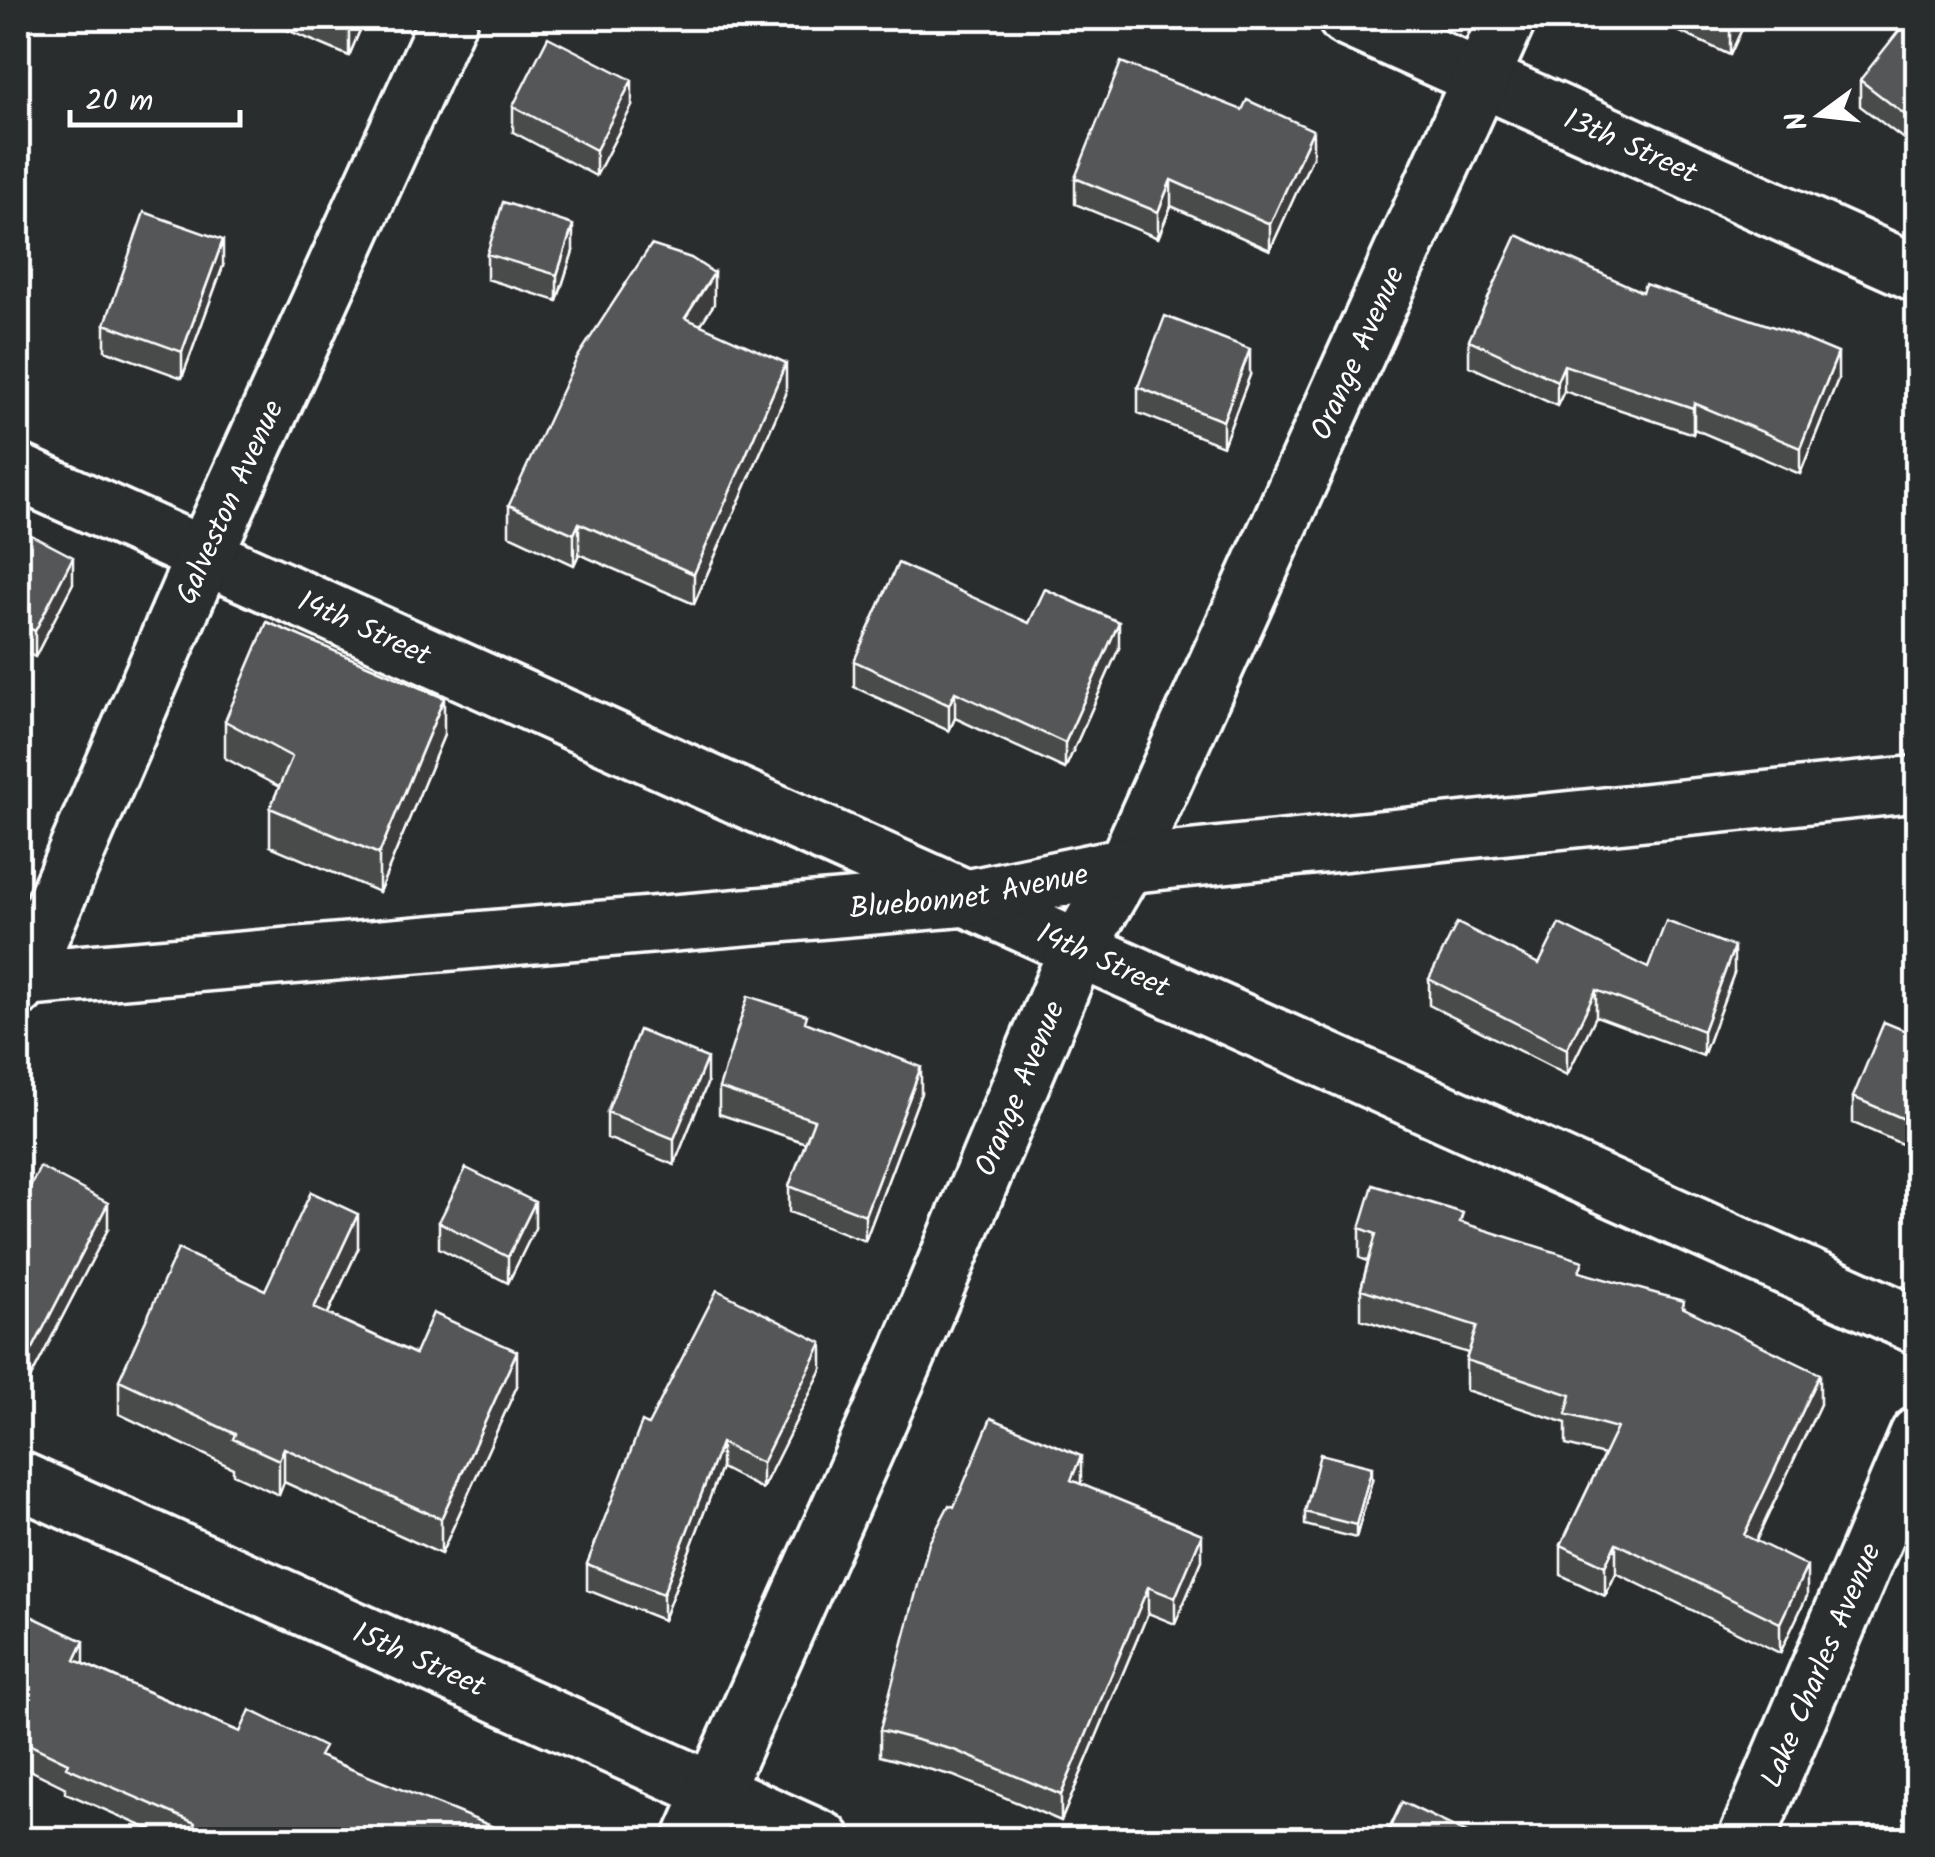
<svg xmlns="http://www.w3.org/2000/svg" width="1935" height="1857" viewBox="0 0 1935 1857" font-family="Kalam,sans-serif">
	<rect width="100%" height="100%" fill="#2a2d2e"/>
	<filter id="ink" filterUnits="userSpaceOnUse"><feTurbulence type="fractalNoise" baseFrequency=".01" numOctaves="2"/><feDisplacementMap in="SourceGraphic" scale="20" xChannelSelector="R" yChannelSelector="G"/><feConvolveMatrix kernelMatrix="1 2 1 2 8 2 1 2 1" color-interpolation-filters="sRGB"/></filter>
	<g filter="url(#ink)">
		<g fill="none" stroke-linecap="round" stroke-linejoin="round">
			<defs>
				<g id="minor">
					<path id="s1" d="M 1346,18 L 1918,274"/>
					<path id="s2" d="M 18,472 L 1918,1326"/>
					<path id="s3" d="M 18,988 L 204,556 L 449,18"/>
					<path id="s4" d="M 18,1479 L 823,1840"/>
					<path id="s5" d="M 692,1840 L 907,1356 L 1077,950 L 1126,865 L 1508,18"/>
					<path id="s6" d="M 1746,1840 L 1918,1435"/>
				</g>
				<g id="tertiary">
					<path id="s7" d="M 18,979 L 967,898 L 1126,865 L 1918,784"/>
				</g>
			</defs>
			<use href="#minor" stroke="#fff" stroke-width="62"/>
			<use href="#tertiary" stroke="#fff" stroke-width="62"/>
			<use href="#minor" stroke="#2a2d2e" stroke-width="55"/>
			<use href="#tertiary" stroke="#2a2d2e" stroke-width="55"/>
		</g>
		<path fill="#494b4c" stroke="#fff" stroke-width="2.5" d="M 259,18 L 365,18 L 349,56 Z
			M 1650,18 L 1747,18 L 1730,55 Z
			M 1918,18 L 1918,150 L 1860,106 L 1860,80 Z
			M 513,106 L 632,106 L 596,176 L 513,132 Z
			M 1313,156 L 1270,250 L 1171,206 L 1158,238 L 1075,204 L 1075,178 Z
			M 573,251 L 557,301 L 487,279 L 487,254 Z
			M 223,266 L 182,378 L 105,350 L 105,324 Z
			M 1642,292 L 1838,379 L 1800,474 L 1694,429 L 1693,434 L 1564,391 L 1557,406 L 1469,366 L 1469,340 Z
			M 714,304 L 700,325 L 786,394 L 694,604 L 579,554 L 574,565 L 509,535 L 509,505 Z
			M 1250,375 L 1223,446 L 1138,413 L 1138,387 Z
			M 18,528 L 73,583 L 35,657 L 18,648 Z
			M 1029,623 L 1119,648 L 1065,769 L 955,718 L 949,731 L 854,687 L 854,661 Z
			M 225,721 L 444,735 L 379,892 L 270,846 L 270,808 L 279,787 L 225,758 Z
			M 1539,964 L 1648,968 L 1734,973 L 1703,1056 L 1596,1016 L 1567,1075 L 1429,1005 L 1429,979 Z
			M 807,1023 L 921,1093 L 865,1241 L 789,1212 L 789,1186 L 806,1143 L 719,1114 L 719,1088 Z
			M 1918,1036 L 1918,1151 L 1853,1123 L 1853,1097 Z
			M 707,1084 L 674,1165 L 607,1138 L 607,1112 Z
			M 18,1211 L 108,1229 L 30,1379 L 18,1373 Z
			M 439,1222 L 535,1228 L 508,1283 L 439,1248 Z
			M 1463,1223 L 1583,1273 L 1683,1307 L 1820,1404 L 1756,1541 L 1807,1596 L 1780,1653 L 1616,1573 L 1605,1596 L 1561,1575 L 1561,1545 L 1604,1455 L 1566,1445 L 1566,1423 L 1466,1390 L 1466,1360 L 1468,1353 L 1361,1319 L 1361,1289 L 1368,1261 L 1360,1258 L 1360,1228 Z
			M 358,1249 L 328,1314 L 415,1354 L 517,1386 L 441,1554 L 284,1482 L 279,1495 L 233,1474 L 233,1468 L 119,1414 L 119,1380 L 265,1290 Z
			M 822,1369 L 762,1489 L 721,1468 L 663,1620 L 587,1590 L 587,1564 L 648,1425 Z
			M 1372,1480 L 1356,1538 L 1305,1525 L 1305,1512 Z
			M 1081,1482 L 1080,1484 L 1202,1560 L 1175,1624 L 1148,1613 L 1061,1821 L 954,1776 L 880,1756 L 880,1730 L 954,1507 Z
			M 18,1610 L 84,1664 L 240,1732 L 324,1758 L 519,1840 L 174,1840 L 66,1793 L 66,1788 L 18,1764 Z"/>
		<path fill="#3c3d3e" stroke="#fff" stroke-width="2.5" d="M 354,18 L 365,18 L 349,56 L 349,30 Z
			M 1735,18 L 1747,18 L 1730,55 L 1730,29 Z
			M 632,80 L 632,106 L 596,176 L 596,150 Z
			M 1313,130 L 1313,156 L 1270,250 L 1270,224 Z
			M 1171,180 L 1171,206 L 1158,238 L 1158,212 Z
			M 573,225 L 573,251 L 557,301 L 557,275 Z
			M 223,240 L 223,266 L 182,378 L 182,352 Z
			M 714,273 L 714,304 L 685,349 L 685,318 Z
			M 1250,349 L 1250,375 L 1223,446 L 1223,421 Z
			M 1838,353 L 1838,379 L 1800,474 L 1800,448 Z
			M 786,363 L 786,394 L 694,604 L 694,574 Z
			M 1564,365 L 1564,391 L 1557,406 L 1557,381 Z
			M 1694,403 L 1694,429 L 1693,434 L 1693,408 Z
			M 579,523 L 579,554 L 574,565 L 574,534 Z
			M 73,557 L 73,583 L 35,657 L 35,631 Z
			M 1119,622 L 1119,648 L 1065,769 L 1065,743 Z
			M 955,692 L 955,718 L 949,731 L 949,705 Z
			M 444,698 L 444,735 L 379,892 L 379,854 Z
			M 23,704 L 23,742 L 18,758 L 18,720 Z
			M 1734,947 L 1734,973 L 1703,1056 L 1703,1031 Z
			M 1596,990 L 1596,1016 L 1567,1075 L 1567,1049 Z
			M 707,1058 L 707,1084 L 674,1165 L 674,1139 Z
			M 921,1067 L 921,1093 L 865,1241 L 865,1215 Z
			M 535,1202 L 535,1228 L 508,1283 L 508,1257 Z
			M 108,1203 L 108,1229 L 30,1379 L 30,1354 Z
			M 358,1214 L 358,1249 L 314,1343 L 314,1308 Z
			M 822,1343 L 822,1369 L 762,1489 L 762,1463 Z
			M 517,1351 L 517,1386 L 441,1554 L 441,1519 Z
			M 1820,1374 L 1820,1404 L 1744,1566 L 1744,1535 Z
			M 721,1443 L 721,1468 L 663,1620 L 663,1594 Z
			M 284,1448 L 284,1482 L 279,1495 L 279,1460 Z
			M 1081,1456 L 1081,1482 L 1071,1506 L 1071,1480 Z
			M 1372,1467 L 1372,1480 L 1356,1538 L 1356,1525 Z
			M 1202,1534 L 1202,1560 L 1175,1624 L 1175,1598 Z
			M 1616,1543 L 1616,1573 L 1605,1596 L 1605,1566 Z
			M 1807,1566 L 1807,1596 L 1780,1653 L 1780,1623 Z
			M 1148,1587 L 1148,1613 L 1061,1821 L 1061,1795 Z
			M 84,1641 L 84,1667 L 75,1660 Z"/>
		<path fill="#555758" stroke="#fff" stroke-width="2.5" d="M 320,18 L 354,18 L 349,30 Z
			M 1706,18 L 1735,18 L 1730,29 Z
			M 1909,18 L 1918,18 L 1918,125 L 1860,80 Z
			M 548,37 L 632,80 L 596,150 L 513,106 Z
			M 1121,62 L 1242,110 L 1247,100 L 1313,130 L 1270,224 L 1171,180 L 1158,212 L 1075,178 Z
			M 503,202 L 573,225 L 557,275 L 487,254 Z
			M 144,212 L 223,240 L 182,352 L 105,324 Z
			M 1517,235 L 1642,292 L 1645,284 L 1783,330 L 1838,353 L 1800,448 L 1694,403 L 1693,408 L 1564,365 L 1557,381 L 1469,340 Z
			M 651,245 L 691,258 L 714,273 L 685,318 L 786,363 L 694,574 L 579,523 L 574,534 L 509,505 L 577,358 Z
			M 1165,316 L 1250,349 L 1223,421 L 1138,387 Z
			M 18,528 L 73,557 L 35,631 L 18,622 Z
			M 898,563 L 1029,623 L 1045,589 L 1119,622 L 1065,743 L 955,692 L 949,705 L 854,661 Z
			M 267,622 L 444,698 L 379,854 L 270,808 L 292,757 L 225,721 Z
			M 18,702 L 23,704 L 18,720 Z
			M 1666,921 L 1734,947 L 1703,1031 L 1596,990 L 1567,1049 L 1429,979 L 1457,923 L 1539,964 L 1559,924 L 1648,968 Z
			M 748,996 L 807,1015 L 805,1022 L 921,1067 L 865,1215 L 789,1186 L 814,1120 L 719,1088 Z
			M 1884,1022 L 1918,1036 L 1918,1125 L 1853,1097 Z
			M 639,1030 L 707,1058 L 674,1139 L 607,1112 Z
			M 40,1167 L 108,1203 L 30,1354 L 18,1347 L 18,1211 Z
			M 466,1168 L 535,1202 L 508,1257 L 439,1222 Z
			M 1373,1185 L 1463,1213 L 1460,1222 L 1583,1261 L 1579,1272 L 1683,1301 L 1682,1307 L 1820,1374 L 1744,1535 L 1807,1566 L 1780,1623 L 1616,1543 L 1605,1566 L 1561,1545 L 1617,1428 L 1566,1414 L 1571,1395 L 1466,1360 L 1477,1326 L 1361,1289 L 1376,1234 L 1360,1228 Z
			M 311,1192 L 358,1214 L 314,1308 L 415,1354 L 433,1313 L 517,1351 L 441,1519 L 284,1448 L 279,1460 L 233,1439 L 235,1434 L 119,1380 L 178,1249 L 265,1290 Z
			M 717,1290 L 822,1343 L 762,1463 L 721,1443 L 663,1594 L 587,1564 L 642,1422 L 648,1425 Z
			M 991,1418 L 1081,1456 L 1071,1480 L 1202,1534 L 1175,1598 L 1148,1587 L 1061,1795 L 954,1750 L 880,1730 L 929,1543 L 949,1505 L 954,1507 Z
			M 1320,1454 L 1372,1467 L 1356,1525 L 1305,1512 Z
			M 18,1610 L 84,1641 L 75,1660 L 240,1732 L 250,1710 L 324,1747 L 319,1756 L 489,1825 L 519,1840 L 187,1840 L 195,1823 L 66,1767 L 68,1763 L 18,1739 Z
			M 1402,1802 L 1467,1833 L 1464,1840 L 1384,1840 Z"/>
	</g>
	<g text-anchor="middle" stroke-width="10" stroke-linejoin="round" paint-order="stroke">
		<g font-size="30" fill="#fff" stroke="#2a2d2e">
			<text dy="10" stroke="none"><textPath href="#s1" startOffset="312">13th Street</textPath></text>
			<text dy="10" stroke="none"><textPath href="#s5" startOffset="1630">Orange Avenue</textPath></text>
			<text dy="10" stroke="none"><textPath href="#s3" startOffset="530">Galveston Avenue</textPath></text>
			<text dy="10" stroke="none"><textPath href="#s2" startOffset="380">14th Street</textPath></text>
			<text dy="10" stroke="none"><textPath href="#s7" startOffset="955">Bluebonnet Avenue</textPath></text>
			<text dy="10" stroke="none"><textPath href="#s2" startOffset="1190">14th Street</textPath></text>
			<text dy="10" stroke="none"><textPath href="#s5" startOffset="820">Orange Avenue</textPath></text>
			<text dy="10" stroke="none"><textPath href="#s4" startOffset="440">15th Street</textPath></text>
			<text dy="10" stroke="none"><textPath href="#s6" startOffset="190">Lake Charles Avenue</textPath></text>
		</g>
	</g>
	<rect width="1935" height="1857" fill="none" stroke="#2a2d2e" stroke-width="60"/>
	<rect x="30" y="30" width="1875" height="1797" fill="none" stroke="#fff" stroke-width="4" filter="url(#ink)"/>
	<g transform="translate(1820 115) rotate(255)" stroke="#2a2d2e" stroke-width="8" paint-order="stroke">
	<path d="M0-8L18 38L0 25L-18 38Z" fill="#ffffff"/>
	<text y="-15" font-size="28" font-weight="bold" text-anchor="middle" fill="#ffffff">N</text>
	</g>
	<path d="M70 110v15h170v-15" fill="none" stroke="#ffffff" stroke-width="5"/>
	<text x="85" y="110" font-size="30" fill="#ffffff" stroke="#2a2d2e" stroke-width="8" paint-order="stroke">20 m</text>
</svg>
